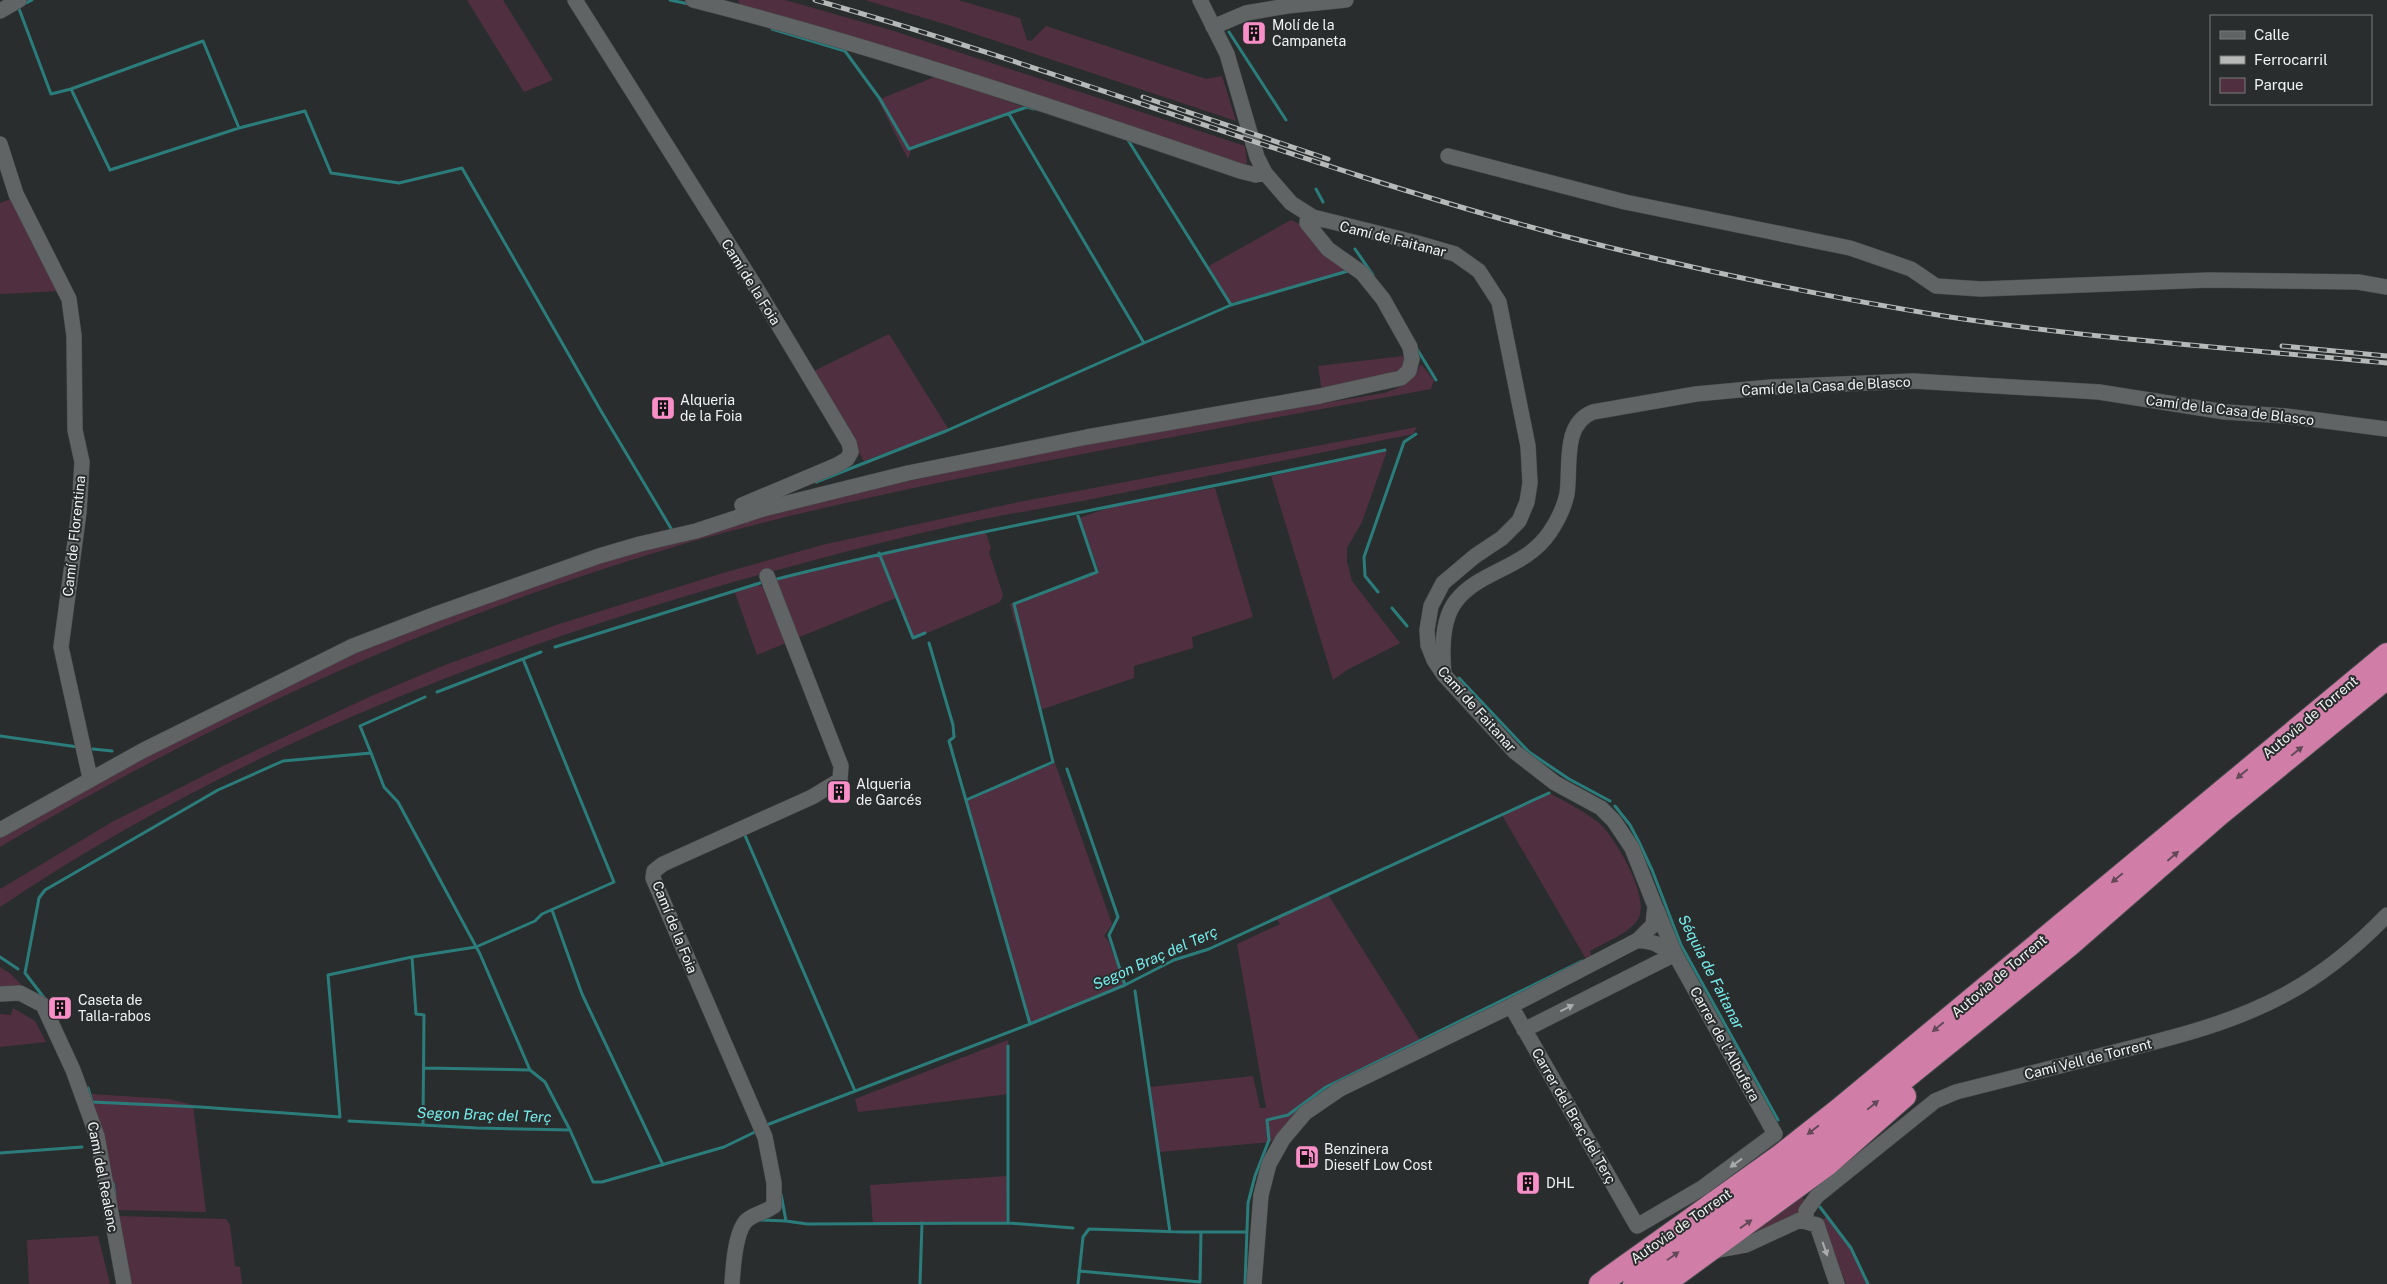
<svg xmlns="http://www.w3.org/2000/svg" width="2387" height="1284" viewBox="0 0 2387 1284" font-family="'Public Sans',sans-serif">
	<rect width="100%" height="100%" fill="#2a2d2d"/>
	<path fill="#503040" d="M 467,0 L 503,0 L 553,80 L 524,92 Z
		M 738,0 L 785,0 L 894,31 L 1245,146 L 1247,163 L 1242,166 L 741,8 Z
		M 865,0 L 958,0 L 1020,18 L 1027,40 L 1031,41 L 1046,26 L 1206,79 L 1222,76 L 1236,121 L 951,26 Z
		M 937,76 L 1023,107 L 911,150 L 908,159 L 878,100 Z
		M 14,198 L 61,291 L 0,294 L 0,203 Z
		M 1291,220 L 1301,225 L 1350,271 L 1231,303 L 1207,267 Z
		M 889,334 L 949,430 L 864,461 L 810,373 Z
		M 1403,356 L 1407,364 L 1403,370 L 1322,392 L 1318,366 Z
		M 1421,364 L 1434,380 L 1431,389 C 1289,415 1147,441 1005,469 C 903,490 802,511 701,539 C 456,609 219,716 0,847 L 0,835 L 70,795 L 330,664 L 383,641 L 580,568 L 754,518 L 875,488 L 1106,440 L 1384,393 C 1402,387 1413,382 1421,364 Z
		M 1417,427 L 1413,434 C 1304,456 1196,479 1087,500 C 1041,509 993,516 947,527 C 614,605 286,715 0,907 L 0,889 L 12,882 L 112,822 L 223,766 L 369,697 L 445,665 L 556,625 L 723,573 L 822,545 L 1019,502 Z
		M 1387,451 L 1362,522 L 1347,548 L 1347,562 L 1352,581 L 1400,643 L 1347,670 L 1333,680 L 1271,476 Z
		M 1215,488 L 1253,617 L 1192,637 L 1193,648 L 1134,666 L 1134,678 L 1040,710 L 1010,604 L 1099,571 L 1079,518 L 1117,505 Z
		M 985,530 L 991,548 L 989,552 L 1003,595 L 1000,602 L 913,639 L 896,598 L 797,638 L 773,580 Z
		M 756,585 L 766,587 L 788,642 L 757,655 L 734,590 Z
		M 1055,763 L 1112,924 L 1104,936 L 1108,940 L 1125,985 L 1030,1024 L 965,800 Z
		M 1549,793 C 1566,802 1584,811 1599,823 C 1615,837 1651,898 1638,919 C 1629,934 1605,942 1590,951 L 1592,958 L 1586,959 L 1502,815 Z
		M 1327,893 L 1420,1040 L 1333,1082 L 1306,1100 L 1271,1142 L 1159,1152 L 1150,1087 L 1253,1076 L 1260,1108 L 1266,1108 L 1237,944 L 1280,924 L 1276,918 Z
		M 0,967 L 11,974 L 25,989 L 0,988 Z
		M 13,1008 L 35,1021 L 46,1042 L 0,1047 L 0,1014 L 11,1015 Z
		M 1008,1040 L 1009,1094 L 858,1112 L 855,1099 Z
		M 90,1094 L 169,1099 L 193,1105 L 206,1212 L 117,1210 L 103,1141 Z
		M 1007,1176 L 1006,1223 L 873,1225 L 870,1185 Z
		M 1799,1192 L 1804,1199 L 1798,1214 L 1744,1238 Z
		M 1828,1215 L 1851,1248 L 1868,1284 L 1846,1284 L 1822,1220 Z
		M 118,1216 L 226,1219 L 230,1225 L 235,1266 L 240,1267 L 242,1284 L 132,1284 L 125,1263 Z
		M 98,1236 L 110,1284 L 29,1284 L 27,1240 Z"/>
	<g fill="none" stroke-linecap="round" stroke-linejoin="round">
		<path stroke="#2b7d7c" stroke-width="3" d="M 670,0 L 689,4
			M 24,4 L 32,0
			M 18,6 L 51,94 L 71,89 L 110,170 L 239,128 L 305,111 L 331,173 L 399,183 L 462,168 L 601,411 L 672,530 L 670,531
			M 772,29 L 845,51 L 880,99 L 909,149 L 1027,107 L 1034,109
			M 1229,32 L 1286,120
			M 71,89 L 203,41 L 239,128
			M 1009,114 L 1144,343 L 1231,305
			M 1128,140 L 1231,305 L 1348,271
			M 1316,189 L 1323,202
			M 1355,249 L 1373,275
			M 1417,349 L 1436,380
			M 816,482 L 946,431 L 1144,343
			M 879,553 L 913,638 L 925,633
			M 773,580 C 975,529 1181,495 1385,450
			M 1378,592 L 1365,576 L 1364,557 L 1404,442 L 1416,434
			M 1392,608 L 1407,626
			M 929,643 L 953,725 L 954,737 L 949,741 L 1030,1024
			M 555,647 L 760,583
			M 1459,678 L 1529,752 L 1569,779 L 1610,801
			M 437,692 L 541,652
			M 0,736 L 78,747
			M 93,749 L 112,751
			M 371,753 L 384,787 L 398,802 L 480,954 L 530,1070 L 545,1082 L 570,1130
			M 1067,769 L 1118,917 L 1109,935 L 1125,985
			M 966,800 L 1053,762 L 1014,604 L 1097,572 L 1077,513
			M 1615,806 L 1630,825 L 1639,842 L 1652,870 L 1681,945 L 1778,1120
			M 744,833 L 855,1091
			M 552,910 L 582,994 L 663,1165
			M 0,957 L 18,969
			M 412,957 L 416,1014 L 424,1015 L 423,1125
			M 1135,991 L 1170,1232
			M 45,999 L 25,973 L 39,898 L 45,890 L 218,790 L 283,761 L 371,753 L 360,726 L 425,697
			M 424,1068 L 530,1070
			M 88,1088 L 92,1102 L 200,1107 L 340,1117 L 328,975 L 412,957 L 476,947 L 535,921 L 542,914 L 614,882 L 523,659
			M 349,1121 L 477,1128 L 570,1130 L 593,1182 L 602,1182 L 724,1147 L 757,1131
			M 764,1126 L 1030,1024 L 1125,985 L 1174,960 L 1209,949 L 1549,793
			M 0,1153 L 82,1147
			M 113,1183 L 115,1196
			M 781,1194 L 786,1221 L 807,1224 L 1008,1223 L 1073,1228
			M 1820,1207 L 1851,1248 L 1868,1284
			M 759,1220 L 786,1221
			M 1008,1222 L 1008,1046
			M 1079,1271 L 1200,1282 L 1201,1232
			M 920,1284 L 922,1223
			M 1078,1284 L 1083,1237 L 1089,1229 L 1184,1232 L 1247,1232
			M 1245,1284 L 1248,1203 L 1255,1176 L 1269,1140 L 1267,1120 L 1288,1115 L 1326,1087 L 1582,961"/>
		<defs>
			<path id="minor" d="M 575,0 L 755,286 L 849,443 L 851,452 L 847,459 L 837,465 L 742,505 L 746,515
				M 693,0 C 878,47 1059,109 1240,171 L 1256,175 L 1265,173
				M 1200,0 L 1227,54 L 1257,157 L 1265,173 L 1291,203 L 1313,217 L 1417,243 L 1455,254 L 1479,271 L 1499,302 L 1528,446 L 1530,483 L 1527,502 L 1519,521 L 1502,538 L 1475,556 L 1443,583 L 1431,606 L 1427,630 L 1428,645 L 1434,660 L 1444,675 L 1515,752 L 1555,783 L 1601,808 L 1614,821 L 1632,848 L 1655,906 L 1653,925 L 1638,940 L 1511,1006 L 1340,1089 L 1305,1113 L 1283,1139 L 1269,1164 L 1261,1195 L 1254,1284
				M 0,11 L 19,0
				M 1213,27 L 1246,13 L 1287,6 L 1346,0
				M 0,144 L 16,194 L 69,299 L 74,336 L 75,430 L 82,462 L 79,512 L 61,647 L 90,778
				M 1448,156 L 1625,202 L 1850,248 L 1911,269 L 1936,286 L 1981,289 L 2208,280 L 2358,282 L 2387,287
				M 1444,675 C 1442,653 1441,620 1456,601 C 1480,570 1525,569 1550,532 C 1558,520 1564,508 1567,494 C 1571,466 1562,424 1593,412 L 1696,394 L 1771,387 L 1913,381 L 2099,392 L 2225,412 L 2286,416 L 2387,429
				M 0,830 L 142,751 L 353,646 L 436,614 L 599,556 L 640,544 L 696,531 L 763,509 L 908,473 L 1087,437 L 1320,396 L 1401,378 L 1409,371 L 1412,359 L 1410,347 L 1383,299 L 1362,273 L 1328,249 L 1307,223 L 1308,215
				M 1638,940 L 1654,943 L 1675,954
				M 0,994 L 20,993 L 43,1005 L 73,1070 L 97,1136 L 124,1284
				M 1511,1006 L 1637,1226 L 1702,1188 L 1775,1134 L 1675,954 L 1656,908
				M 1524,1030 L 1675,954
				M 1806,1220 L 1806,1211 L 1817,1196 L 1935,1101 L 1956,1092 C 2008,1079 2059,1066 2111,1053 C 2171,1038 2231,1024 2286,994 C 2323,974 2358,945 2387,915
				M 1713,1251 L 1746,1245 L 1800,1220 L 1817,1225 L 1837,1284
				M 732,1284 C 733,1268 735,1231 747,1220 C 754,1214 766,1212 774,1206 L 774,1183 L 765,1137 L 653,878 L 654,871 L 663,864 L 812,797 L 840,780 L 841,766 L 767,576"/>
			<path id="highway" d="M 1600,1284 L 1781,1155 L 1838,1110 L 2387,654
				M 1634,1284 L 1719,1224 L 1829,1140 L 2070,945 L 2219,815 L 2387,678
				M 1664,1284 L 1828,1164 L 1905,1096"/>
		</defs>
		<use href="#minor" stroke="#484b4b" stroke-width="16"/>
		<use href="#highway" stroke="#484b4b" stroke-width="24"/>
		<use href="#minor" stroke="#606464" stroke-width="15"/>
		<use href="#highway" stroke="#d07ea8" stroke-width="22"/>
		<defs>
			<path id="rail" d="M 815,0 C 1065,71 1308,168 1560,235 C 1688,268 1819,296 1950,317 C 2095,339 2241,349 2387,363
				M 1143,97 L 1328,159
				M 2282,346 L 2387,356"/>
		</defs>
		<use href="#rail" stroke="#b7b9b9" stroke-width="5"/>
		<use href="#rail" stroke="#2a2d2d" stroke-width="3" stroke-dasharray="9" stroke-linecap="butt"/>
	</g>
	<defs><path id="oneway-solid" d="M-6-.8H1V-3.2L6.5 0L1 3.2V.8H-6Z" transform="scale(1.25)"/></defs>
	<g fill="#644958">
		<use href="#oneway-solid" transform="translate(2297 751) rotate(-39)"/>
		<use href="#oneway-solid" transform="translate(2242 774) rotate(140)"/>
		<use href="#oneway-solid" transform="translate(2173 856) rotate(-41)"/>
		<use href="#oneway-solid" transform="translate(2117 878) rotate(140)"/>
		<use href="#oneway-solid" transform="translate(1938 1027) rotate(140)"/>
		<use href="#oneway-solid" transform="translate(1873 1105) rotate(-39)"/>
		<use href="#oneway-solid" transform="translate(1813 1130) rotate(142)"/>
		<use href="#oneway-solid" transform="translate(1746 1224) rotate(-36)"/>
		<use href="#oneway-solid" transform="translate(1673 1256) rotate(-35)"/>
	</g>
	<g fill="#a8acac">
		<use href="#oneway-solid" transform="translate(1567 1008) rotate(-27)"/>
		<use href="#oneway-solid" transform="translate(1736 1163) rotate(144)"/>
		<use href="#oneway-solid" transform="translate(1825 1249) rotate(71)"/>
	</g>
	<defs>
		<symbol id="building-square" viewBox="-11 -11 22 22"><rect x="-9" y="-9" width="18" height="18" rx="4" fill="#fa8fc8" stroke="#2a2d2d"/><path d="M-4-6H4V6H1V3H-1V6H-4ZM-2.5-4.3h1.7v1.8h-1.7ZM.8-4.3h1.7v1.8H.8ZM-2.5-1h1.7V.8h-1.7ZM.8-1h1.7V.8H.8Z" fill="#111"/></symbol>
		<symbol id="fuel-square" viewBox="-11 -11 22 22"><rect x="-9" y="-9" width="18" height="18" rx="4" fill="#fa8fc8" stroke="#2a2d2d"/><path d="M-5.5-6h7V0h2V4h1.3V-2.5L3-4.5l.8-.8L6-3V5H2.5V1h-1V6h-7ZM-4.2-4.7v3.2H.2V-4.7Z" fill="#111"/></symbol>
	</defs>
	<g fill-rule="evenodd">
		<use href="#building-square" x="1240" y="19" width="28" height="28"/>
		<use href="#building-square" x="649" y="394" width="28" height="28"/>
		<use href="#building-square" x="825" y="778" width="28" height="28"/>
		<use href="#building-square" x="46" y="994" width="28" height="28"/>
		<use href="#fuel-square" x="1293" y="1143" width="28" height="28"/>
		<use href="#building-square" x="1514" y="1169" width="28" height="28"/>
	</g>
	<g text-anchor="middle" stroke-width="4" stroke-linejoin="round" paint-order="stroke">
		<g font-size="14" fill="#f1f3f3" stroke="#2a2d2d" text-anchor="start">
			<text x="1272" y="30">Molí de la<tspan x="1272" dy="16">Campaneta</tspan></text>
			<text x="680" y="405">Alqueria<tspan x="680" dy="16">de la Foia</tspan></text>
			<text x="856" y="789">Alqueria<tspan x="856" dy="16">de Garcés</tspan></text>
			<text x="78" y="1005">Caseta de<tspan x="78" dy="16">Talla-rabos</tspan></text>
			<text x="1324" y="1154">Benzinera<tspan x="1324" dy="16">Dieself Low Cost</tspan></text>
			<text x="1546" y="1188">DHL</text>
		</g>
		<g font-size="14" fill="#f1f3f3" stroke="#2a2d2d">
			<text transform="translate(1393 239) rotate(14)" y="5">Camí de Faitanar</text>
			<text transform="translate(751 282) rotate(58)" y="5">Camí de la Foia</text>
			<text transform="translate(1826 386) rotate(-3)" y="5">Camí de la Casa de Blasco</text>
			<text transform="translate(2230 410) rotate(7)" y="5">Camí de la Casa de Blasco</text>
			<text transform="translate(74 536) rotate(-84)" y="5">Camí de Florentina</text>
			<text transform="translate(1477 709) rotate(48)" y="5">Camí de Faitanar</text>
			<text transform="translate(2310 717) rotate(-40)" y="5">Autovia de Torrent</text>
			<text transform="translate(675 927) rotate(68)" y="5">Camí de la Foia</text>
			<text transform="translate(1999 976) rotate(-40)" y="5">Autovia de Torrent</text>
			<text transform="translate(1725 1044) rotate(61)" y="5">Carrer de l'Albufera</text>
			<text transform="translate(2088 1059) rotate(-14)" y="5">Camí Vell de Torrent</text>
			<text transform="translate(1574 1116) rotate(60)" y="5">Carrer del Braç del Terç</text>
			<text transform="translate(103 1177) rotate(79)" y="5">Camí del Realenc</text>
			<text transform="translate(1681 1226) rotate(-35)" y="5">Autovia de Torrent</text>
		</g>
		<g font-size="15" font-style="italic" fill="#75eceb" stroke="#2a2d2d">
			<text transform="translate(1155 958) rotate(-24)" y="5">Segon Braç del Terç</text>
			<text transform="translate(1711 972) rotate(63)" y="5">Séquia de Faitanar</text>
			<text transform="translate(484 1115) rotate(2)" y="5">Segon Braç del Terç</text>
		</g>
	</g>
	<rect x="2210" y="15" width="162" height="90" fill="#2a2d2d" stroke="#7a7c7c"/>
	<rect x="2220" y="31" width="25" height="8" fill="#606464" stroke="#7a7c7c"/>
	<text x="2254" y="40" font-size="15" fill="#f1f3f3">Calle</text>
	<rect x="2220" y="56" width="25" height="8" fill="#b7b9b9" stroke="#7a7c7c"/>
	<text x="2254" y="65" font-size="15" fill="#f1f3f3">Ferrocarril</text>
	<rect x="2220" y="78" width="25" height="15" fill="#503040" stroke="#7a7c7c"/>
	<text x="2254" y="90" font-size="15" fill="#f1f3f3">Parque</text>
</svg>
